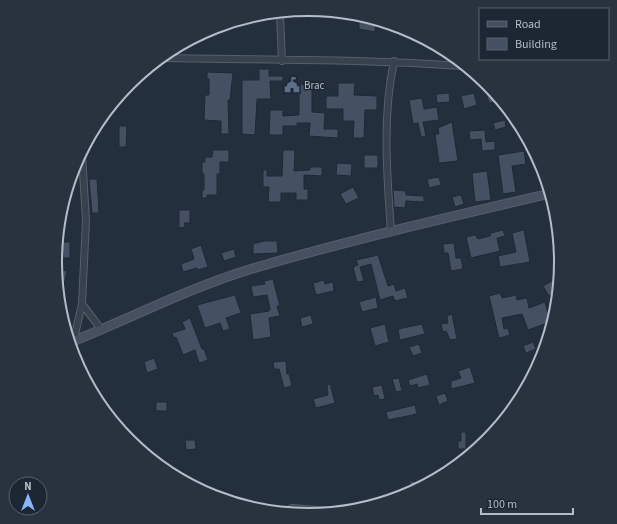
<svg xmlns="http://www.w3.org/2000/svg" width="617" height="524" viewBox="0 0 617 524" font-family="'Source Sans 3',sans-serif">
	<rect width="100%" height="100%" fill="#242f3e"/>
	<path fill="#455162" stroke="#1f2835" d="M 359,20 L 376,22 L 375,32 L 359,29 Z
		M 397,27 L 406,28 L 416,36 L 397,34 Z
		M 259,69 L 269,69 L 269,76 L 283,76 L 283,81 L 270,81 L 271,99 L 257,99 L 255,135 L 242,134 L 242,80 L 259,80 Z
		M 207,72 L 233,73 L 230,100 L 228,100 L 229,134 L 221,134 L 221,121 L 204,120 L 205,95 L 209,95 L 209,79 L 207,79 Z
		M 286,83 L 312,85 L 312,112 L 325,113 L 324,129 L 338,129 L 338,138 L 309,136 L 310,123 L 297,123 L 297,126 L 283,126 L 283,135 L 269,135 L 270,110 L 283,110 L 283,116 L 299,115 L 299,94 L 286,94 Z
		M 338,83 L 355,83 L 354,95 L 377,96 L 377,110 L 365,110 L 364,138 L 353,138 L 354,121 L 343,121 L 343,109 L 326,109 L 326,96 L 338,96 Z
		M 449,93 L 450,102 L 437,103 L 436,94 Z
		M 474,93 L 477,105 L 464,109 L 461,96 Z
		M 486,93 L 494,93 L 500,102 L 489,103 Z
		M 422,98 L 424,109 L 437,107 L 439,120 L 423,122 L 426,136 L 421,137 L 418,123 L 413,124 L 409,100 Z
		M 505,120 L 506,127 L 495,130 L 493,123 Z
		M 452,122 L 458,161 L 439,163 L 435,134 L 439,134 L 438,128 Z
		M 119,126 L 127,126 L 126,147 L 119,147 Z
		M 485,130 L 486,142 L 495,141 L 495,150 L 482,151 L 481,139 L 470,140 L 469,131 Z
		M 213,150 L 229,150 L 229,162 L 220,162 L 220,174 L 217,174 L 217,195 L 207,195 L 207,198 L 202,198 L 202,190 L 204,190 L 204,174 L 202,174 L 202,162 L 205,162 L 205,157 L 212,157 Z
		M 283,150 L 295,150 L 294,171 L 310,170 L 310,167 L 322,167 L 322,176 L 304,175 L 304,189 L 308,189 L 308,200 L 296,200 L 296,193 L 281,193 L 281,202 L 268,202 L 269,187 L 263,187 L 263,170 L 267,170 L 267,176 L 282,176 Z
		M 524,151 L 526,164 L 512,166 L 516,192 L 503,194 L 498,155 Z
		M 364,155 L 378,155 L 378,168 L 364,168 Z
		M 337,163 L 352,164 L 351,176 L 336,175 Z
		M 487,171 L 491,200 L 475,202 L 472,173 Z
		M 439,177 L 441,185 L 429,188 L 427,179 Z
		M 89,179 L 97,179 L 99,213 L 92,213 Z
		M 353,187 L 359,198 L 346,204 L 340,194 Z
		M 393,190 L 406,191 L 406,195 L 424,196 L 424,202 L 406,201 L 405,208 L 394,207 Z
		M 461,195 L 464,204 L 455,207 L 452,197 Z
		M 179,210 L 190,210 L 190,223 L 184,223 L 185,227 L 179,228 Z
		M 503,230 L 505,236 L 497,238 L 500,251 L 471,258 L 466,237 L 475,235 L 478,239 L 490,236 L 491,233 Z
		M 524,230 L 530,262 L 500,267 L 498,256 L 516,252 L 512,233 Z
		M 264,241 L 277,241 L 278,253 L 253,254 L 253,244 Z
		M 62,242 L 70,242 L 70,258 L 63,258 Z
		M 454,243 L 456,258 L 461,258 L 463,269 L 451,271 L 448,253 L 444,253 L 443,244 Z
		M 201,245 L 208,267 L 198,270 L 197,268 L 183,272 L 181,264 L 194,259 L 191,249 Z
		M 234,249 L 236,257 L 224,261 L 221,253 Z
		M 378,255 L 388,286 L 394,284 L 396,291 L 405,288 L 408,298 L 395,301 L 393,296 L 380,300 L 371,264 L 360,267 L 364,281 L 357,282 L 353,267 L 358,265 L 356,260 Z
		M 56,260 L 61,260 L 61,270 L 67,271 L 62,295 Z
		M 273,279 L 280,306 L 277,306 L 280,316 L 269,318 L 271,337 L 253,340 L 250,314 L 269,311 L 270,309 L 267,295 L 253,297 L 251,286 L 265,284 L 264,281 Z
		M 555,279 L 557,283 L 555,292 L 549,296 L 543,286 Z
		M 324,280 L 325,284 L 333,282 L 334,291 L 316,295 L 313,283 Z
		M 500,293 L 502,298 L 516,295 L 517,300 L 527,298 L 529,308 L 545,302 L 550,322 L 528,330 L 522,314 L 502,318 L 504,329 L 508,328 L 510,335 L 499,338 L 489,296 Z
		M 235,295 L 241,313 L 226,318 L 230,329 L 223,331 L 220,323 L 205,328 L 197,305 Z
		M 376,297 L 378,308 L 362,312 L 359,302 Z
		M 452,314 L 457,339 L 450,340 L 446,331 L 443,332 L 441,324 L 448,323 L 447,316 Z
		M 311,315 L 313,324 L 302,327 L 300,318 Z
		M 190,318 L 202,349 L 204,349 L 208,360 L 199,363 L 195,350 L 183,355 L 176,337 L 174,338 L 172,333 L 185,329 L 182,322 Z
		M 385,324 L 389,342 L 375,346 L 370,328 Z
		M 422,324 L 425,334 L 400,340 L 398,329 Z
		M 533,342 L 536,349 L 526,353 L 523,346 Z
		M 419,344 L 422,353 L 413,356 L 409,347 Z
		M 154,358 L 158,369 L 147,373 L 144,362 Z
		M 286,361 L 287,374 L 289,374 L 292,386 L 284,388 L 279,369 L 274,369 L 273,362 Z
		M 470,367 L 475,383 L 451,389 L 451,381 L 461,378 L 458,371 Z
		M 427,374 L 430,385 L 418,388 L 417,384 L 410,386 L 408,380 Z
		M 399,378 L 402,391 L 396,392 L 392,379 Z
		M 330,384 L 335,403 L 316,408 L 313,399 L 328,395 L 327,385 Z
		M 382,385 L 385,399 L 379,400 L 378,395 L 374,396 L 372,387 Z
		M 445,393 L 448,401 L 439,405 L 436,396 Z
		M 156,402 L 167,402 L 167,411 L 156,411 Z
		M 415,405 L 417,414 L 388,420 L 386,412 Z
		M 461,432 L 466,432 L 466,449 L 458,449 L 458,441 L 461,441 Z
		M 185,440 L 195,440 L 196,449 L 186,450 Z
		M 410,481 L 426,482 L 409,493 Z"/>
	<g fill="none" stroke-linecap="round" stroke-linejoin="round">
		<defs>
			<path id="street" d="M 280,15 L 282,61
				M 168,58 C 266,60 364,59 462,66
				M 391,231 C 387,175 382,117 394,61
				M 82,304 L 101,329
				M 73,343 L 82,304 L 86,221 L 82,154
				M 288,511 L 292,508 L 330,511"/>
			<path id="secondary" d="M 71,342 C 131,318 189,288 251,269 C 349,240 449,217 548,194"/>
		</defs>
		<use href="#street" stroke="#565f6c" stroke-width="8"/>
		<use href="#secondary" stroke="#565f6c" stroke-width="10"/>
		<use href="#street" stroke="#38414e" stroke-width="6"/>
		<use href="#secondary" stroke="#465061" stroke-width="8"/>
	</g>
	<defs>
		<symbol id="civic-bare" viewBox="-9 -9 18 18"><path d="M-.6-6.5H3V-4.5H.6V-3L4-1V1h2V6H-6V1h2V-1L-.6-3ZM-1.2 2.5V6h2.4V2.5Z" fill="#5c6f8a" stroke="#1d2633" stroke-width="2.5" paint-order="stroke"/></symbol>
	</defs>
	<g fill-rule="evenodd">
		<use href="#civic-bare" x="281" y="74" width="22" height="22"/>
	</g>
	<g text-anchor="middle" stroke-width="3" stroke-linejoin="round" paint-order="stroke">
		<g font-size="11" fill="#b4bcc9" stroke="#1d2633" text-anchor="start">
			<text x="304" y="89">Brac</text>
		</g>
	</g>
	<path d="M0 0H617V524H0ZM62 262a246 246 0 1 1 492 0a246 246 0 1 1-492 0Z" fill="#29323f" fill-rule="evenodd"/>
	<path fill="none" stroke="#b4bcc9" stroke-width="2" d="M62 262a246 246 0 1 1 492 0a246 246 0 1 1-492 0Z"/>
	<rect x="479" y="8" width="130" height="52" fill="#1d2633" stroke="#59626f"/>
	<rect x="487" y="21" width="20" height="6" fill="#465061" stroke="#59626f"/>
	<text x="515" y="28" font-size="12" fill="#b4bcc9">Road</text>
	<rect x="487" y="38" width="20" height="12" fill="#455162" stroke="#59626f"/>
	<text x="515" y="48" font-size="12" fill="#b4bcc9">Building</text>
	<g transform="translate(28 496)"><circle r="19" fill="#1d2633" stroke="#59626f"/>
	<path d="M0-3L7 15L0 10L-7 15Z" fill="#8ab4f8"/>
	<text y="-6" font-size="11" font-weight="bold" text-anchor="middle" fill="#b4bcc9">N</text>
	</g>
	<path d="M481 508v6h92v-6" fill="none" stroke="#b4bcc9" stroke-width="2"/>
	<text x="487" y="508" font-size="12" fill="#b4bcc9" stroke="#1d2633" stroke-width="3" paint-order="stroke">100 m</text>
</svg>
